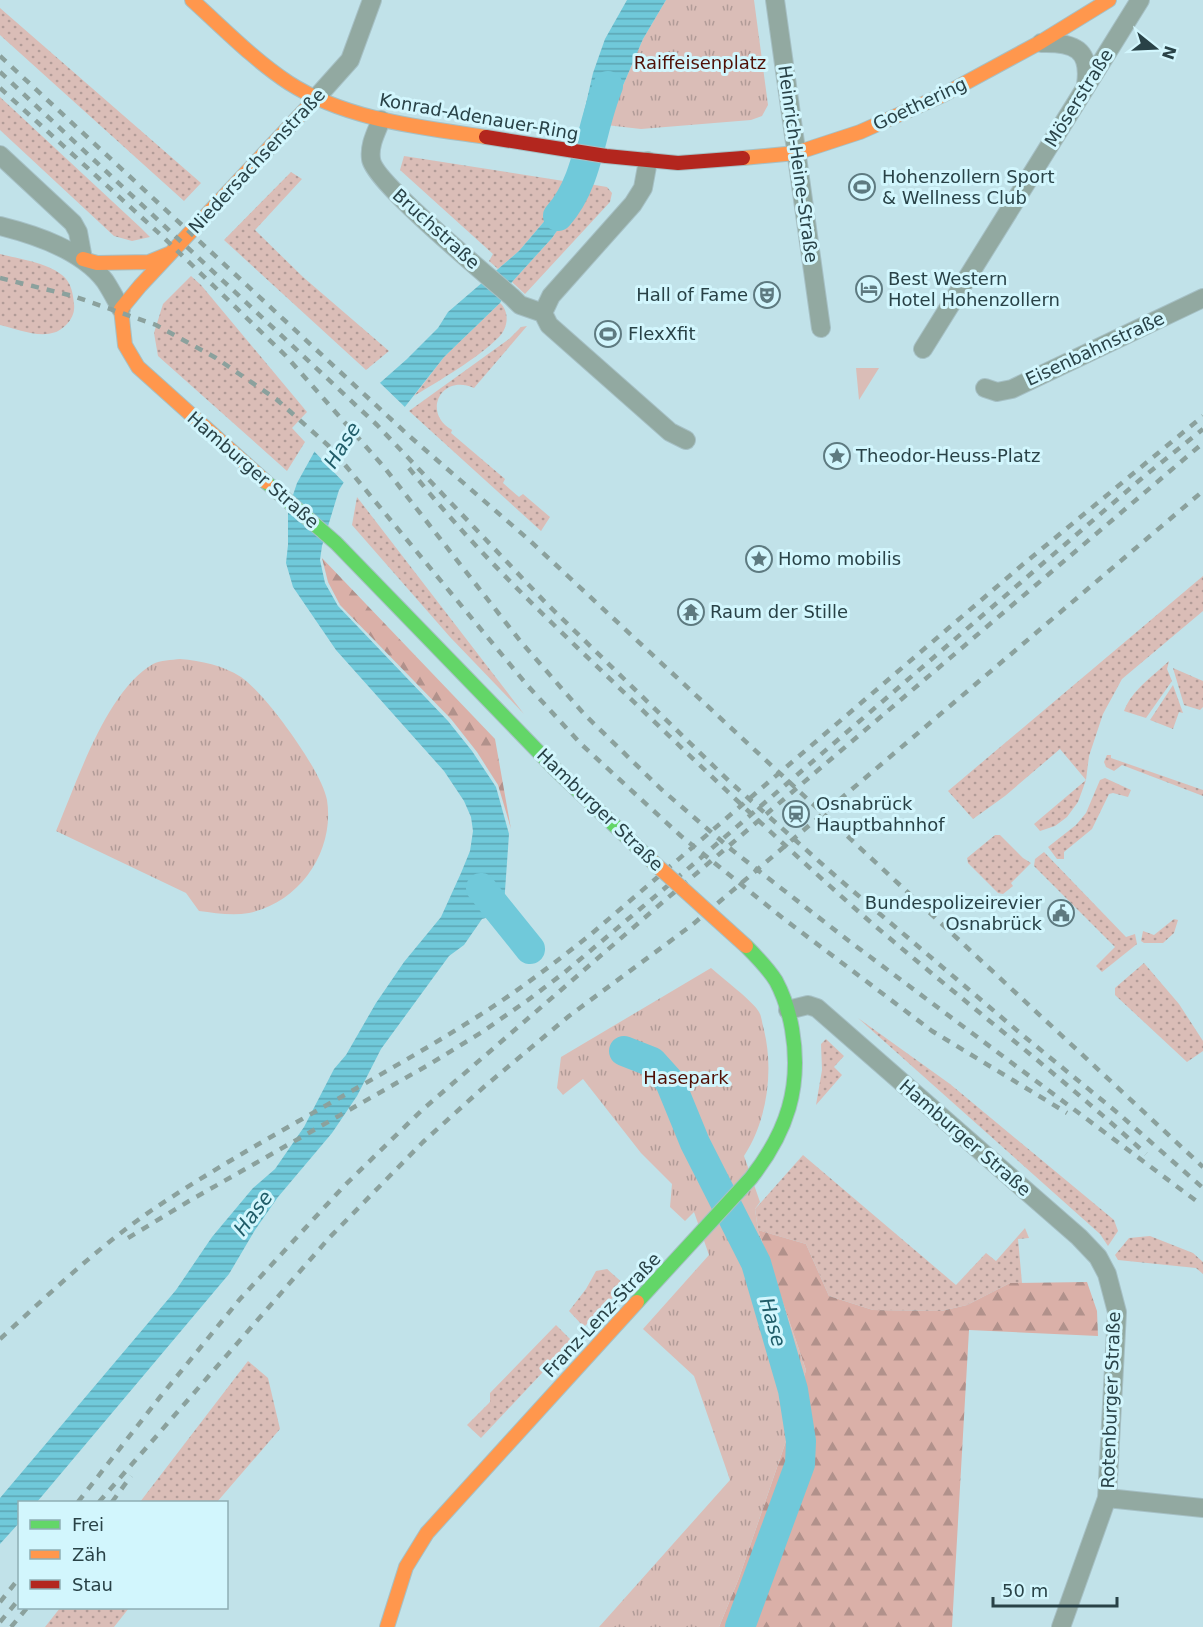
<svg xmlns="http://www.w3.org/2000/svg" width="1203" height="1627" viewBox="0 0 1203 1627" font-family="'DejaVu Sans',sans-serif">
	<defs>
		<pattern id="grass-dots" width="8" height="8" patternUnits="userSpaceOnUse" patternTransform="scale(1.5)"><rect width="8" height="8" fill="#dabdb7"/><path d="M2 2h.1M6 6h.1" fill="none" stroke="#b19b97" stroke-width="1.8" stroke-linecap="round"/></pattern>
		<pattern id="forest-firs" width="22" height="20" patternUnits="userSpaceOnUse" patternTransform="scale(1.5)"><rect width="22" height="20" fill="#dab0a8"/><path d="M5 1l3.5 6h-7zM16 11l3.5 6h-7z" fill="#b1918b"/></pattern>
		<pattern id="park-tufts" width="24" height="20" patternUnits="userSpaceOnUse" patternTransform="scale(1.5)"><rect width="24" height="20" fill="#dabdb7"/><path d="M3 7l-1-3M5 7V3M7 7l1-3M15 17l-1-3M17 17v-4M19 17l1-3" fill="none" stroke="#b19b97"/></pattern>
		<pattern id="water-rules" width="6" height="5" patternUnits="userSpaceOnUse" patternTransform="scale(1.5)"><rect width="6" height="5" fill="#70c9da"/><path d="M0 2.5h6" fill="none" stroke="#5ca5b3"/></pattern>
	</defs>
	<rect width="100%" height="100%" fill="#c1e2e9"/>
	<path fill="url(#grass-dots)" d="M 0,8 L 201,183 L 184,201 L 0,35 Z
		M 0,97 L 141,228 L 150,237 L 132,241 L 114,236 L 0,130 Z
		M 404,156 L 570,182 L 565,197 L 519,251 L 498,269 L 489,261 L 493,254 L 400,170 Z
		M 291,172 L 302,179 L 255,230 L 303,277 L 389,351 L 366,370 L 224,240 Z
		M 589,184 L 607,187 L 612,193 L 610,202 L 525,294 L 512,282 L 552,238 Z
		M 0,254 C 19,259 46,262 62,275 C 71,282 73,293 74,304 C 75,312 72,319 66,325 C 49,343 21,330 0,325 Z
		M 191,276 L 201,285 L 307,412 L 292,428 L 305,442 L 287,471 L 158,356 L 154,333 L 163,304 Z
		M 500,303 C 510,312 508,328 499,337 C 477,359 440,380 414,396 L 444,357 Z
		M 527,326 L 474,388 C 442,373 421,412 452,430 L 451,433 L 505,479 L 503,483 L 519,497 L 523,494 L 550,517 L 541,531 L 409,411 L 509,339 L 521,327 Z
		M 357,497 L 524,714 L 450,637 L 352,525 Z
		M 1203,576 L 1203,611 L 1122,679 L 1103,714 L 1089,756 L 1086,780 L 1078,802 L 1067,817 L 1055,826 L 1040,831 L 1034,824 L 1086,780 L 1060,749 L 1005,796 L 973,819 L 948,791 Z
		M 1169,661 L 1167,669 L 1172,681 L 1146,718 L 1124,711 C 1132,690 1153,676 1169,661 Z
		M 1173,668 L 1203,681 L 1203,707 L 1200,710 L 1184,705 Z
		M 1173,685 L 1183,713 L 1179,712 L 1173,729 L 1150,720 Z
		M 1107,755 L 1111,755 L 1111,758 L 1203,790 L 1203,796 L 1122,765 L 1114,771 L 1106,767 L 1104,762 Z
		M 1105,778 L 1131,790 L 1128,797 L 1113,793 L 1109,794 L 1092,829 L 1064,852 L 1064,859 L 1057,859 L 1048,847 L 1076,825 L 1086,813 L 1100,780 Z
		M 995,835 L 1000,835 L 1023,858 L 1031,863 L 1011,883 L 1013,886 L 1003,894 L 998,893 L 968,863 L 967,858 Z
		M 1044,852 L 1126,937 L 1135,934 L 1137,944 L 1102,972 L 1096,966 L 1115,947 L 1034,866 L 1035,859 Z
		M 1174,919 L 1178,920 L 1174,933 L 1163,943 L 1144,943 L 1141,941 L 1143,931 L 1154,935 Z
		M 1144,963 L 1179,1004 L 1203,1041 L 1203,1051 L 1187,1062 L 1115,995 L 1115,988 Z
		M 858,1018 L 950,1084 L 1114,1220 L 1118,1231 L 1108,1246 L 1100,1234 Z
		M 826,1039 L 844,1056 L 834,1067 L 842,1075 L 816,1105 L 822,1070 L 821,1044 Z
		M 803,1155 L 956,1285 L 986,1253 L 996,1261 L 1025,1228 L 1029,1238 L 1018,1239 L 1022,1283 L 1010,1283 L 967,1305 L 941,1311 L 873,1310 L 829,1296 L 806,1244 L 758,1230 L 755,1209 Z
		M 1150,1236 L 1193,1253 L 1203,1262 L 1203,1274 L 1196,1268 L 1118,1260 L 1115,1255 L 1129,1238 Z
		M 607,1269 L 625,1285 L 584,1327 L 569,1311 L 586,1289 L 596,1271 Z
		M 556,1325 L 572,1341 L 481,1438 L 467,1425 L 490,1402 L 490,1393 Z
		M 248,1361 L 268,1378 L 280,1429 L 217,1502 L 140,1502 Z
		M 60,1608 L 129,1608 L 114,1627 L 45,1627 Z"/>
	<path fill="url(#forest-firs)" d="M 322,558 L 495,739 L 511,829 L 498,785 L 477,752 L 451,719 L 340,605 L 328,582 Z
		M 758,1230 L 806,1244 L 829,1296 L 873,1310 L 941,1311 L 967,1305 L 1010,1283 L 1087,1282 L 1097,1311 L 1098,1336 L 969,1330 L 952,1627 L 719,1627 L 739,1578 L 785,1444 L 806,1370 Z"/>
	<path fill="url(#park-tufts)" d="M 666,0 L 754,0 L 768,105 L 762,116 L 751,120 L 641,129 L 606,125 L 643,39 Z
		M 180,659 C 202,661 222,665 241,677 C 265,693 322,771 327,800 C 335,851 300,902 249,913 C 232,916 215,913 199,911 L 186,893 L 56,831 C 77,782 106,691 153,664 C 160,660 172,660 180,659 Z
		M 711,968 C 721,977 754,1002 759,1012 C 762,1017 762,1024 764,1030 C 774,1071 767,1121 744,1156 L 760,1202 L 755,1209 L 758,1230 L 806,1370 L 785,1444 L 739,1578 L 719,1627 L 599,1627 L 730,1480 L 694,1376 L 643,1329 L 709,1255 L 694,1212 L 685,1221 L 670,1207 L 672,1184 L 641,1153 L 583,1079 L 563,1095 L 557,1088 L 561,1057 Z"/>
	<path fill="#dabdb7" d="M 856,368 L 879,368 L 859,400 Z"/>
	<path fill="url(#water-rules)" d="M 627,0 L 666,0 L 643,39 L 606,125 L 582,121 L 593,73 L 605,39 Z
		M 570,182 L 589,184 L 552,238 L 512,282 L 500,303 L 444,357 L 404,408 L 354,466 L 339,490 L 322,546 L 320,560 L 325,583 L 338,606 L 448,721 L 472,751 L 496,787 L 509,834 L 504,905 L 508,914 L 506,920 L 501,921 L 489,917 L 482,919 L 464,945 L 449,956 L 381,1049 L 357,1096 L 332,1133 L 278,1197 L 255,1230 L 229,1274 L 37,1502 L 20,1502 L 19,1523 L 0,1544 L 0,1498 L 176,1290 L 212,1237 L 253,1188 L 275,1169 L 304,1127 L 334,1069 L 346,1055 L 376,1003 L 404,962 L 441,917 L 461,873 L 470,851 L 473,831 L 471,817 L 464,801 L 444,771 L 336,650 L 293,587 L 286,563 L 288,545 L 288,510 L 297,483 L 317,447 L 347,412 L 407,359 L 438,328 L 448,312 L 519,251 L 565,197 Z"/>
	<path fill="#c1e2e9" d="M 377,380 L 407,409 L 357,468 L 346,485 L 312,449 L 345,410 Z"/>
	<g fill="none" stroke-linecap="round" stroke-linejoin="round">
		<path stroke="#70c9da" stroke-width="30" d="M 558,216 C 589,181 590,129 608,86
			M 481,888 L 530,949
			M 624,1051 L 652,1062 L 670,1082 L 695,1143 L 756,1263 L 793,1390 L 801,1441 L 800,1464 L 740,1627"/>
		<defs>
			<path id="street" d="M 775,0 L 821,328
				M 1041,43 C 1074,42 1091,49 1086,85
				M 316,98 L 350,60 L 372,0
				M 381,120 C 376,133 369,145 371,159 C 373,181 489,277 512,297 L 520,305 L 543,313
				M 0,155 L 73,223 L 78,232 L 83,259
				M 648,161 L 643,188 L 633,204 L 551,296 L 543,313 L 549,325 L 670,432 L 686,440
				M 0,226 C 36,235 82,250 105,281 C 111,290 116,300 121,309
				M 923,349 L 1140,0
				M 985,388 L 997,392 L 1012,389 L 1203,298
				M 788,1010 L 808,1005 L 817,1008 L 1079,1237 L 1098,1257 L 1107,1274 L 1117,1312 L 1107,1498 L 1061,1627
				M 1107,1498 L 1203,1508"/>
			<path id="fast" d="M 266,482 L 336,543 L 556,770 L 653,862
				M 637,1302 L 751,1178 C 787,1132 802,1087 792,1029 C 789,1012 784,996 776,981 C 768,968 757,957 746,946"/>
			<path id="slow" d="M 192,0 C 223,28 254,60 289,83 C 347,120 419,127 486,137
				M 743,158 L 796,153 L 860,132 L 943,95 L 1039,43 L 1109,0
				M 83,259 L 97,263 L 149,262 L 171,253
				M 266,482 L 138,367 L 125,345 L 121,309 L 140,286 L 316,98
				M 387,1627 L 406,1567 L 427,1533 L 637,1302"/>
			<path id="jam" d="M 486,137 L 606,156 L 678,163 L 743,158"/>
		</defs>
		<use href="#street" stroke="#a6c0c5" stroke-width="20"/>
		<use href="#fast" stroke="#a6c0c5" stroke-width="16"/>
		<use href="#slow" stroke="#a6c0c5" stroke-width="16"/>
		<use href="#jam" stroke="#a6c0c5" stroke-width="16"/>
		<use href="#street" stroke="#92a9a1" stroke-width="18"/>
		<use href="#fast" stroke="#63d668" stroke-width="14"/>
		<use href="#slow" stroke="#ff974d" stroke-width="14"/>
		<use href="#jam" stroke="#b3261e" stroke-width="14"/>
		<path stroke="#8ba19d" stroke-width="4.5" stroke-dasharray="8 8" stroke-linecap="butt" d="M 0,56 L 407,434 L 528,539 L 1203,1167
			M 0,72 L 377,425 L 545,602 L 729,781 L 840,880 L 1020,1033 L 1119,1114 L 1203,1188
			M 0,88 L 162,236 L 286,356 L 384,467 L 521,642 L 585,715 L 661,789 L 732,850 L 849,941 L 1199,1203
			M 0,278 L 73,296 L 156,325 L 216,358 L 276,399 L 331,448 L 527,685 L 581,744 L 681,836 L 784,919 L 932,1031 L 1067,1113
			M 409,468 C 468,543 539,611 608,677 C 693,759 778,841 867,919 C 959,998 1056,1072 1146,1154
			M 128,1238 L 189,1201 L 430,1064 L 482,1032 L 528,1000 L 565,972 L 690,867 L 1141,479 L 1203,429
			M 0,1339 C 49,1294 97,1248 152,1210 C 255,1141 367,1086 472,1020 C 514,994 552,965 590,935 L 1021,566 L 1203,416
			M 78,1502 L 160,1397 L 240,1299 L 344,1186 L 422,1110 L 664,901 L 1203,443
			M 99,1502 L 329,1238 L 423,1142 L 485,1086 L 569,1016 L 692,925 L 1203,491
			M 112,1502 L 131,1476
			M 0,1602 L 20,1577
			M 0,1622 L 20,1598
			M 11,1627 L 27,1608"/>
		<defs>
			<path id="slow-bridge" d="M 653,862 L 746,946"/>
		</defs>
		<use href="#slow-bridge" stroke="#a6c0c5" stroke-width="16" stroke-linecap="butt"/>
		<use href="#slow-bridge" stroke="#ff974d" stroke-width="14"/>
	</g>
	<defs>
		<symbol id="stadium-ring" viewBox="-11 -11 22 22"><circle r="9.5" fill="#d2f6fd" stroke="#5e7a80" stroke-width="1.5"/><path d="M0-5a6.5 5 0 1 0 0 10a6.5 5 0 1 0 0-10ZM-3.5-1.8h7v3.6h-7Z" fill="#5e7a80"/></symbol>
		<symbol id="hotel-ring" viewBox="-11 -11 22 22"><circle r="9.5" fill="#d2f6fd" stroke="#5e7a80" stroke-width="1.5"/><path d="M-6-4.5h1.5V1H6V5H4.5V3h-9V5H-6ZM-4 0a1.8 1.8 0 1 1 3.6 0ZM.5 0V-2.5h3Q6-2.5 6 0Z" fill="#5e7a80"/></symbol>
		<symbol id="theatre-ring" viewBox="-11 -11 22 22"><circle r="9.5" fill="#d2f6fd" stroke="#5e7a80" stroke-width="1.5"/><path d="M-5-5.5Q0-4 5-5.5V0Q5 5 0 6Q-5 5-5 0ZM-3.3-2.5H-1v1.5H-3.3ZM1-2.5H3.3v1.5H1ZM-2.8 1Q0 5.5 2.8 1Z" fill="#5e7a80"/></symbol>
		<symbol id="sight-ring" viewBox="-11 -11 22 22"><circle r="9.5" fill="#d2f6fd" stroke="#5e7a80" stroke-width="1.5"/><path d="M0-6L1.8-2.2L6-1.7L2.9 1.2L3.7 5.4L0 3.3L-3.7 5.4L-2.9 1.2L-6-1.7L-1.8-2.2Z" fill="#5e7a80"/></symbol>
		<symbol id="temple-ring" viewBox="-11 -11 22 22"><circle r="9.5" fill="#d2f6fd" stroke="#5e7a80" stroke-width="1.5"/><path d="M0-6L5-2H3V0L6.5 2.5H4V6H1.5V3h-3V6H-4V2.5H-6.5L-3 0V-2H-5Z" fill="#5e7a80"/></symbol>
		<symbol id="station-ring" viewBox="-11 -11 22 22"><circle r="9.5" fill="#d2f6fd" stroke="#5e7a80" stroke-width="1.5"/><path d="M-3-6H3Q5-6 5-4V2Q5 4 3 4L4.5 6H3L1.5 4h-3L-3 6H-4.5L-3 4Q-5 4-5 2V-4Q-5-6-3-6ZM-3.5-4v3h7v-3ZM-3.5 1v1.5H-2V1ZM2 1v1.5H3.5V1Z" fill="#5e7a80"/></symbol>
		<symbol id="civic-ring" viewBox="-11 -11 22 22"><circle r="9.5" fill="#d2f6fd" stroke="#5e7a80" stroke-width="1.5"/><path d="M-.6-6.5H3V-4.5H.6V-3L4-1V1h2V6H-6V1h2V-1L-.6-3ZM-1.2 2.5V6h2.4V2.5Z" fill="#5e7a80"/></symbol>
	</defs>
	<g fill-rule="evenodd">
		<use href="#stadium-ring" x="847" y="172" width="30" height="30"/>
		<use href="#hotel-ring" x="854" y="274" width="30" height="30"/>
		<use href="#theatre-ring" x="752" y="280" width="30" height="30"/>
		<use href="#stadium-ring" x="593" y="319" width="30" height="30"/>
		<use href="#sight-ring" x="822" y="441" width="30" height="30"/>
		<use href="#sight-ring" x="744" y="544" width="30" height="30"/>
		<use href="#temple-ring" x="676" y="597" width="30" height="30"/>
		<use href="#station-ring" x="781" y="799" width="30" height="30"/>
		<use href="#civic-ring" x="1046" y="898" width="30" height="30"/>
	</g>
	<g text-anchor="middle" stroke-width="6" stroke-linejoin="round" paint-order="stroke">
		<g font-size="18" fill="#501006" stroke="#d2f6fd">
			<text x="700" y="69">Raiffeisenplatz</text>
			<text x="686" y="1084">Hasepark</text>
		</g>
		<g font-size="18" fill="#294247" stroke="#d2f6fd">
			<text transform="translate(1079 98) rotate(-58)" y="6">Möserstraße</text>
			<text transform="translate(920 104) rotate(-25)" y="6">Goethering</text>
			<text transform="translate(479 117) rotate(10)" y="6">Konrad-Adenauer-Ring</text>
			<text transform="translate(257 161) rotate(-47)" y="6">Niedersachsenstraße</text>
			<text transform="translate(798 164) rotate(82)" y="6">Heinrich-Heine-Straße</text>
			<text transform="translate(436 229) rotate(42)" y="6">Bruchstraße</text>
			<text transform="translate(1095 349) rotate(-25)" y="6">Eisenbahnstraße</text>
			<text transform="translate(253 470) rotate(41)" y="6">Hamburger Straße</text>
			<text transform="translate(600 810) rotate(44)" y="6">Hamburger Straße</text>
			<text transform="translate(965 1138) rotate(41)" y="6">Hamburger Straße</text>
			<text transform="translate(602 1315) rotate(-47)" y="6">Franz-Lenz-Straße</text>
			<text transform="translate(1111 1400) rotate(-88)" y="6">Rotenburger Straße</text>
		</g>
		<g font-size="18" fill="#294247" stroke="#d2f6fd" text-anchor="start">
			<text x="882" y="183">Hohenzollern Sport<tspan x="882" dy="21">&amp; Wellness Club</tspan></text>
			<text x="888" y="285">Best Western<tspan x="888" dy="21">Hotel Hohenzollern</tspan></text>
			<text x="748" y="301" text-anchor="end">Hall of Fame</text>
			<text x="628" y="340">FlexXfit</text>
			<text x="856" y="462">Theodor-Heuss-Platz</text>
			<text x="778" y="565">Homo mobilis</text>
			<text x="710" y="618">Raum der Stille</text>
			<text x="816" y="810">Osnabrück<tspan x="816" dy="21">Hauptbahnhof</tspan></text>
			<text x="1042" y="909" text-anchor="end">Bundespolizeirevier<tspan x="1042" dy="21">Osnabrück</tspan></text>
		</g>
		<g font-size="20" font-style="italic" fill="#205d69" stroke="#d2f6fd">
			<text transform="translate(342 445) rotate(-58)" y="7">Hase</text>
			<text transform="translate(253 1213) rotate(-53)" y="7">Hase</text>
			<text transform="translate(773 1322) rotate(74)" y="7">Hase</text>
		</g>
	</g>
	<rect x="18" y="1501" width="210" height="108" fill="#d2f6fd" stroke="#8eaeb4" stroke-width="1.5"/>
	<rect x="30" y="1520" width="30" height="9" fill="#63d668" stroke="#8eaeb4" stroke-width="1.5"/>
	<text x="72" y="1531" font-size="18" fill="#294247">Frei</text>
	<rect x="30" y="1550" width="30" height="9" fill="#ff974d" stroke="#8eaeb4" stroke-width="1.5"/>
	<text x="72" y="1561" font-size="18" fill="#294247">Zäh</text>
	<rect x="30" y="1580" width="30" height="9" fill="#b3261e" stroke="#8eaeb4" stroke-width="1.5"/>
	<text x="72" y="1591" font-size="18" fill="#294247">Stau</text>
	<g transform="translate(1155 48) rotate(108)" stroke="#d2f6fd" stroke-width="4.5" paint-order="stroke">
	<path d="M0-4.5L10 22L0 15L-10 22Z" fill="#294247"/>
	<text y="-9" font-size="16" font-weight="bold" text-anchor="middle" fill="#294247">N</text>
	</g>
	<path d="M993 1597v9h124v-9" fill="none" stroke="#294247" stroke-width="3"/>
	<text x="1002" y="1597" font-size="18" fill="#294247" stroke="#d2f6fd" stroke-width="4.5" paint-order="stroke">50 m</text>
</svg>
